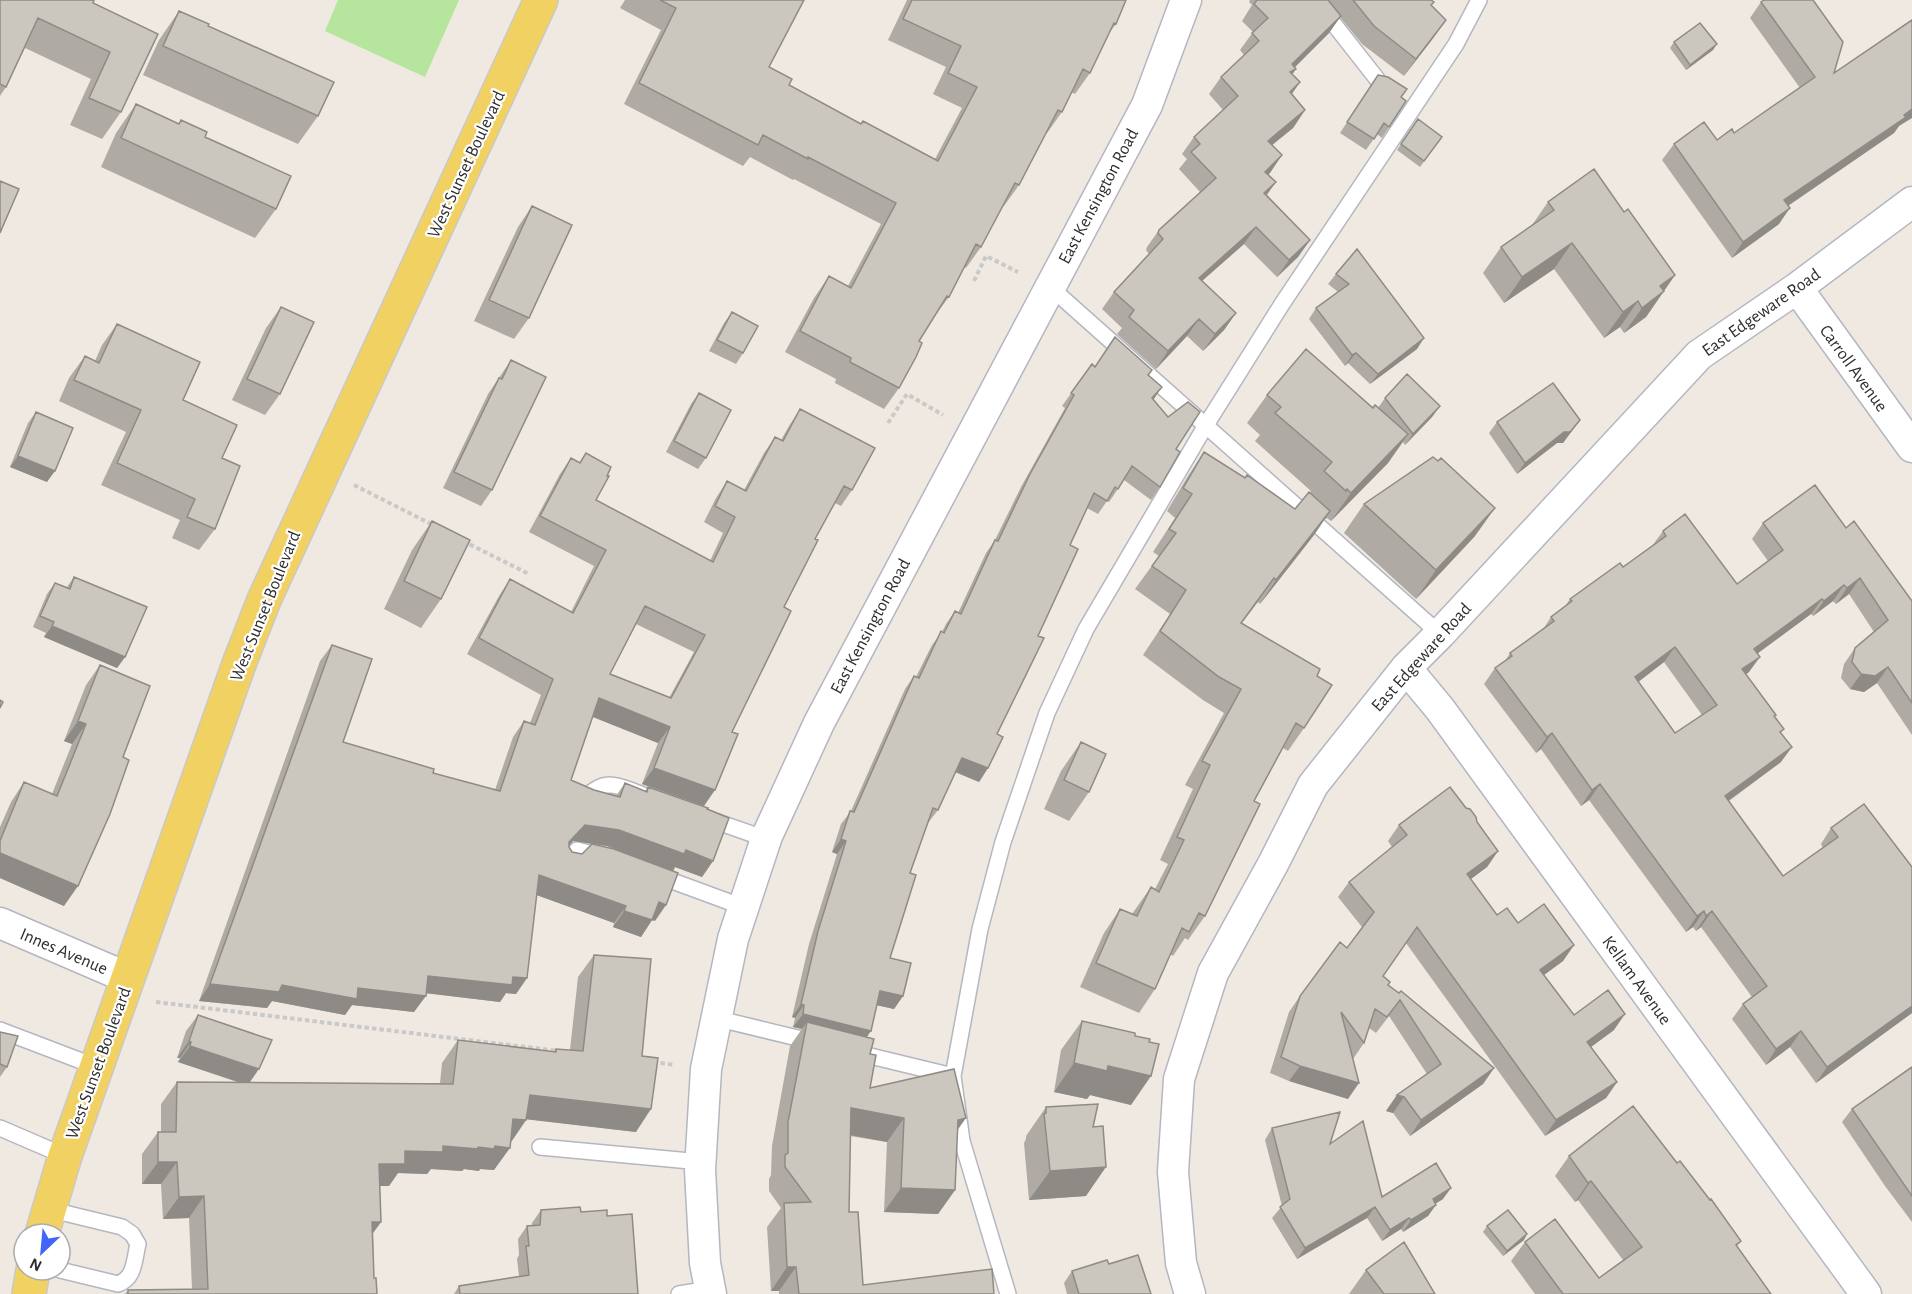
<svg xmlns="http://www.w3.org/2000/svg" width="1912" height="1294" viewBox="0 0 1912 1294" font-family="'Alegreya Sans',sans-serif">
	<rect width="100%" height="100%" fill="#efe9e1"/>
	<path fill="#b6e59e" d="M 338,0 L 459,0 L 425,77 L 325,31 Z"/>
	<g fill="none" stroke-linecap="round" stroke-linejoin="round">
		<defs>
			<path id="service" d="M 1315,0 L 1377,79
				M 1049,286 L 1440,634
				M 586,797 C 606,777 618,786 641,794
				M 709,819 L 766,839
				M 567,861 L 577,850 L 602,856
				M 656,875 L 743,907
				M 715,1018 L 814,1042
				M 0,1030 L 97,1067
				M 858,1053 L 953,1076
				M 0,1128 L 65,1156
				M 540,1147 L 701,1162
				M 48,1209 L 122,1227 L 132,1234 L 138,1244 C 134,1260 135,1278 118,1284 L 60,1270
				M 679,1294 L 710,1289
				M 1008,1294 L 962,1141 L 953,1076 L 980,929 L 1003,842 L 1047,713 L 1086,629 L 1206,425 L 1282,304 L 1456,44 L 1479,0"/>
			<path id="minor" d="M 1797,288 L 1912,447
				M 1406,668 L 1440,709 L 1866,1294
				M 0,923 L 128,978
				M 711,1294 L 705,1263 L 700,1170 L 706,1069 L 733,939 L 767,836 L 819,723 L 1147,105 L 1186,0
				M 1190,1294 L 1181,1263 L 1173,1172 L 1179,1079 L 1213,973 L 1273,864 L 1313,785 L 1406,668 L 1440,634 L 1699,355 L 1797,288 L 1912,202"/>
			<path id="primary" d="M 42,1234 L 65,1156 L 239,664 L 264,600 L 541,0
				M 29,1294 L 33,1270"/>
		</defs>
		<use href="#service" stroke="#b4b7c1" stroke-width="18"/>
		<use href="#minor" stroke="#b4b7c1" stroke-width="33"/>
		<use href="#primary" stroke="#c9c9c9" stroke-width="36"/>
		<path stroke="#c9c9c9" stroke-width="4" stroke-dasharray="4.5 3" stroke-linecap="butt" d="M 974,281 L 986,256 L 1018,272
			M 888,423 L 907,394 L 943,415
			M 354,485 L 433,525
			M 463,541 L 529,574
			M 156,1002 L 559,1051
			M 653,1062 L 675,1065"/>
		<use href="#service" stroke="#fff" stroke-width="15"/>
		<use href="#minor" stroke="#fff" stroke-width="30"/>
		<use href="#primary" stroke="#f2d163" stroke-width="33"/>
	</g>
	<path fill="#afaba4" fill-rule="evenodd" d="M 0,0 L 93,3 L 158,34 L 121,112 L 102,139 L 70,125 L 91,79 L 25,48 L 6,87 L 0,96 Z
		M 625,0 L 804,0 L 769,67 L 789,85 L 860,124 L 863,121 L 935,159 L 962,108 L 933,94 L 946,67 L 888,40 L 907,0 L 1126,0 L 1116,24 L 1109,33 L 1090,73 L 1075,94 L 1071,92 L 1062,112 L 1047,133 L 1046,133 L 1019,185 L 1004,206 L 1003,206 L 981,247 L 966,268 L 964,267 L 949,297 L 933,318 L 919,341 L 899,388 L 884,409 L 835,383 L 836,379 L 785,352 L 814,298 L 829,276 L 848,286 L 881,224 L 794,179 L 793,180 L 750,157 L 743,166 L 624,104 L 661,30 L 620,8 Z
		M 1250,0 L 1431,0 L 1434,37 L 1404,76 L 1362,44 L 1340,17 L 1329,33 L 1295,67 L 1296,69 L 1292,74 L 1300,82 L 1292,94 L 1305,110 L 1293,128 L 1272,145 L 1282,155 L 1268,175 L 1276,182 L 1267,195 L 1310,240 L 1298,257 L 1277,277 L 1244,244 L 1202,281 L 1236,313 L 1224,330 L 1203,351 L 1187,336 L 1156,369 L 1117,334 L 1122,328 L 1102,309 L 1114,292 L 1149,254 L 1146,250 L 1147,247 L 1159,230 L 1200,192 L 1179,169 L 1187,159 L 1182,154 L 1194,137 L 1223,110 L 1209,94 L 1221,77 L 1244,55 L 1240,50 L 1253,32 L 1242,21 L 1252,5 L 1249,2 Z
		M 1761,2 L 1834,73 L 1899,126 L 1894,133 L 1788,206 L 1779,224 L 1732,258 L 1662,160 L 1674,144 L 1717,140 L 1734,133 L 1800,88 L 1750,18 Z
		M 179,11 L 208,26 L 318,116 L 298,144 L 143,75 L 159,40 Z
		M 1674,42 L 1713,50 L 1686,70 L 1670,48 Z
		M 1378,75 L 1406,101 L 1382,138 L 1377,134 L 1366,150 L 1340,133 Z
		M 136,104 L 179,124 L 181,120 L 276,209 L 255,238 L 101,167 L 116,133 Z
		M 1418,119 L 1442,137 L 1420,167 L 1397,150 Z
		M 1548,202 L 1624,212 L 1675,275 L 1646,317 L 1624,333 L 1620,327 L 1604,338 L 1554,269 L 1504,303 L 1483,273 L 1501,247 L 1532,225 Z
		M 532,206 L 529,318 L 514,339 L 474,321 L 518,227 Z
		M 1357,249 L 1417,349 L 1370,384 L 1348,363 L 1345,366 L 1309,319 L 1316,308 L 1338,292 L 1328,284 L 1336,274 Z
		M 281,307 L 280,394 L 265,415 L 232,400 L 266,328 Z
		M 732,312 L 743,353 L 736,364 L 709,351 L 724,323 Z
		M 117,324 L 183,400 L 222,458 L 215,529 L 199,550 L 172,538 L 180,520 L 101,485 L 126,432 L 59,401 L 69,378 L 85,356 L 95,361 L 102,345 Z
		M 511,360 L 492,490 L 481,506 L 443,488 L 488,394 Z
		M 1092,364 L 1095,367 L 1149,375 L 1162,387 L 1153,400 L 1176,449 L 1160,487 L 1151,500 L 1124,480 L 1109,502 L 1107,501 L 1098,514 L 1087,508 L 1070,545 L 1038,636 L 997,734 L 988,768 L 979,782 L 955,772 L 938,810 L 928,823 L 910,873 L 890,958 L 903,996 L 894,1009 L 877,1005 L 866,1037 L 870,1054 L 870,1088 L 957,1130 L 955,1190 L 938,1214 L 884,1212 L 887,1142 L 850,1136 L 849,1212 L 863,1285 L 994,1294 L 779,1294 L 779,1291 L 771,1291 L 767,1227 L 781,1208 L 769,1191 L 769,1179 L 771,1175 L 772,1146 L 790,1046 L 802,1029 L 793,1027 L 795,1018 L 792,1017 L 809,944 L 837,854 L 832,852 L 841,824 L 851,811 L 905,689 L 914,676 L 916,677 L 932,645 L 942,632 L 946,624 L 955,611 L 958,613 L 986,553 L 995,540 L 1021,487 L 1065,408 L 1062,406 Z
		M 699,393 L 706,458 L 698,469 L 666,452 L 691,404 Z
		M 1267,395 L 1373,408 L 1378,408 L 1385,398 L 1440,406 L 1432,417 L 1405,445 L 1403,442 L 1388,463 L 1331,521 L 1327,518 L 1326,519 L 1325,519 L 1314,535 L 1260,604 L 1258,602 L 1242,623 L 1317,676 L 1304,728 L 1288,751 L 1283,748 L 1254,801 L 1205,916 L 1188,940 L 1185,938 L 1173,956 L 1170,954 L 1155,989 L 1139,1013 L 1080,987 L 1104,933 L 1120,909 L 1132,914 L 1151,887 L 1155,889 L 1168,864 L 1160,860 L 1193,789 L 1185,785 L 1224,713 L 1203,700 L 1143,655 L 1170,614 L 1135,589 L 1159,556 L 1153,552 L 1175,518 L 1167,511 L 1188,476 L 1204,452 L 1244,478 L 1295,509 L 1311,491 L 1255,441 L 1260,435 L 1247,423 Z
		M 800,409 L 852,490 L 841,506 L 835,503 L 815,539 L 784,607 L 732,732 L 704,806 L 642,784 L 658,743 L 593,717 L 571,780 L 594,790 L 616,796 L 625,783 L 645,791 L 648,787 L 707,809 L 713,861 L 702,877 L 675,867 L 673,871 L 607,846 L 573,841 L 569,846 L 572,852 L 655,921 L 652,920 L 641,937 L 613,927 L 614,923 L 537,895 L 527,978 L 516,994 L 506,993 L 500,1002 L 426,993 L 414,1012 L 352,1005 L 345,1015 L 272,1001 L 267,1008 L 199,1001 L 320,661 L 332,645 L 343,742 L 433,773 L 495,790 L 513,737 L 524,721 L 530,723 L 541,695 L 467,654 L 499,596 L 510,579 L 571,612 L 594,566 L 529,532 L 560,474 L 571,458 L 579,463 L 586,453 L 596,500 L 710,561 L 723,533 L 704,522 L 716,498 L 727,481 L 744,490 L 764,453 L 775,437 L 781,440 L 789,426 ZM 636,624 L 694,652 L 669,698 L 610,674 Z
		M 36,412 L 47,482 L 10,467 L 28,423 Z
		M 1580,420 L 1563,443 L 1557,443 L 1517,474 L 1489,433 L 1497,422 Z
		M 1364,504 L 1475,536 L 1416,599 L 1344,533 Z
		M 432,521 L 441,599 L 421,628 L 384,609 L 412,550 Z
		M 1763,523 L 1846,528 L 1912,601 L 1912,735 L 1877,683 L 1864,692 L 1850,689 L 1841,678 L 1844,664 L 1855,648 L 1874,632 L 1849,594 L 1836,604 L 1833,601 L 1813,616 L 1811,614 L 1757,654 L 1749,672 L 1745,675 L 1776,715 L 1775,717 L 1784,729 L 1781,733 L 1781,762 L 1729,801 L 1783,876 L 1823,848 L 1821,844 L 1831,828 L 1912,867 L 1912,1013 L 1816,1083 L 1790,1047 L 1766,1065 L 1732,1019 L 1743,1004 L 1752,997 L 1701,927 L 1696,931 L 1693,927 L 1686,932 L 1589,800 L 1581,806 L 1541,749 L 1536,753 L 1484,684 L 1495,668 L 1505,661 L 1510,653 L 1542,631 L 1551,617 L 1565,606 L 1570,599 L 1623,567 L 1652,546 L 1663,531 L 1737,584 L 1768,561 L 1752,539 ZM 1664,662 L 1702,715 L 1675,733 L 1638,682 Z
		M 74,577 L 125,657 L 117,668 L 44,637 L 46,633 L 33,627 L 47,594 L 55,583 L 67,587 Z
		M 100,665 L 64,906 L 0,878 L 0,827 L 11,802 L 24,782 L 52,794 L 72,744 L 64,741 L 86,685 Z
		M 1081,742 L 1089,792 L 1069,821 L 1044,809 L 1061,771 Z
		M 1477,822 L 1498,851 L 1487,867 L 1471,879 L 1497,915 L 1574,945 L 1563,961 L 1544,975 L 1574,1015 L 1614,1030 L 1591,1047 L 1617,1082 L 1606,1098 L 1545,1136 L 1406,943 L 1383,976 L 1388,985 L 1494,1068 L 1483,1084 L 1410,1136 L 1393,1113 L 1386,1111 L 1397,1095 L 1427,1074 L 1389,1016 L 1376,1033 L 1369,1028 L 1364,1043 L 1353,1059 L 1348,1099 L 1289,1081 L 1270,1073 L 1289,1012 L 1300,996 L 1347,948 L 1362,927 L 1338,897 L 1349,882 L 1392,847 L 1388,841 L 1399,825 Z
		M 594,955 L 636,1132 L 527,1119 L 511,1142 L 494,1170 L 480,1169 L 479,1171 L 464,1169 L 462,1171 L 431,1169 L 427,1174 L 398,1173 L 389,1186 L 380,1186 L 381,1222 L 373,1233 L 374,1278 L 377,1294 L 125,1294 L 128,1290 L 192,1289 L 189,1218 L 163,1219 L 161,1184 L 142,1184 L 142,1154 L 158,1132 L 161,1132 L 161,1104 L 177,1082 L 240,1083 L 178,1062 L 180,1058 L 177,1058 L 186,1031 L 198,1015 L 250,1083 L 440,1083 L 442,1063 L 458,1040 L 554,1052 L 556,1049 L 570,1050 L 578,977 Z
		M 1082,1021 L 1135,1036 L 1149,1042 L 1131,1105 L 1090,1095 L 1087,1099 L 1054,1092 L 1061,1050 Z
		M 0,1032 L 7,1067 L 0,1077 Z
		M 1912,1067 L 1912,1222 L 1885,1186 L 1842,1122 L 1852,1109 Z
		M 1046,1107 L 1093,1127 L 1086,1196 L 1029,1200 L 1024,1143 L 1026,1139 L 1026,1136 Z
		M 1272,1128 L 1330,1144 L 1382,1197 L 1443,1199 L 1435,1204 L 1428,1216 L 1403,1232 L 1401,1229 L 1382,1241 L 1367,1218 L 1297,1259 L 1272,1218 L 1282,1206 L 1265,1140 Z
		M 1569,1156 L 1677,1163 L 1741,1241 L 1737,1246 L 1771,1294 L 1535,1294 L 1511,1261 L 1525,1242 L 1599,1278 L 1623,1260 L 1578,1200 L 1575,1202 L 1555,1176 Z
		M 541,1210 L 581,1212 L 607,1216 L 638,1294 L 454,1294 L 459,1286 L 519,1276 L 517,1259 L 519,1255 L 518,1239 L 527,1226 L 532,1225 L 532,1223 Z
		M 1487,1226 L 1524,1240 L 1503,1256 L 1483,1232 Z
		M 1109,1264 L 1151,1294 L 1067,1294 L 1064,1283 L 1072,1271 Z
		M 1366,1270 L 1435,1294 L 1349,1294 Z"/>
	<path fill="#8e8b86" d="M 1341,16 L 1329,33 L 1290,72 L 1296,69 L 1284,86 L 1292,64 Z
		M 1446,20 L 1434,37 L 1404,76 L 1416,59 Z
		M 1717,44 L 1713,50 L 1686,70 L 1690,65 Z
		M 1300,82 L 1288,99 L 1290,92 Z
		M 1912,109 L 1912,118 L 1899,126 L 1894,133 L 1773,216 L 1784,200 Z
		M 1305,110 L 1293,128 L 1256,158 L 1268,141 Z
		M 1282,155 L 1270,173 L 1253,189 L 1265,172 Z
		M 1276,182 L 1263,199 L 1264,193 Z
		M 1790,208 L 1779,224 L 1732,258 L 1743,242 Z
		M 1256,227 L 1244,244 L 1186,295 L 1199,278 Z
		M 1310,240 L 1298,257 L 1277,277 L 1289,260 Z
		M 1572,243 L 1554,269 L 1504,303 L 1522,277 Z
		M 1675,275 L 1646,317 L 1624,333 L 1642,308 L 1660,286 Z
		M 1638,301 L 1620,327 L 1604,338 L 1623,312 Z
		M 1236,313 L 1224,330 L 1203,351 L 1215,334 Z
		M 1199,319 L 1187,336 L 1156,369 L 1168,351 Z
		M 1424,338 L 1417,349 L 1370,384 L 1378,374 Z
		M 1356,353 L 1348,363 L 1345,366 L 1352,355 Z
		M 1162,387 L 1153,400 L 1152,398 Z
		M 1440,406 L 1432,417 L 1405,445 L 1413,434 Z
		M 1580,420 L 1563,443 L 1557,443 L 1517,474 L 1525,463 Z
		M 1408,434 L 1388,463 L 1331,521 L 1351,493 Z
		M 18,456 L 55,471 L 47,482 L 10,467 Z
		M 1495,508 L 1475,536 L 1416,599 L 1436,570 Z
		M 1330,511 L 1314,535 L 1260,604 L 1276,580 Z
		M 1860,578 L 1849,594 L 1836,604 L 1847,588 Z
		M 1844,585 L 1833,601 L 1813,616 L 1824,601 Z
		M 1822,599 L 1811,614 L 1743,664 L 1754,649 Z
		M 52,626 L 125,657 L 117,668 L 44,637 Z
		M 1675,647 L 1664,662 L 1624,693 L 1635,677 Z
		M 1760,657 L 1749,672 L 1731,685 L 1742,669 Z
		M 1888,667 L 1877,683 L 1864,692 L 1850,689 L 1861,674 Z
		M 599,698 L 670,727 L 658,743 L 588,715 Z
		M 78,721 L 86,724 L 72,744 L 64,741 Z
		M 1552,733 L 1541,749 L 1536,753 L 1547,737 Z
		M 1792,747 L 1781,762 L 1714,811 L 1725,796 Z
		M 962,758 L 988,768 L 979,782 L 953,771 Z
		M 654,768 L 715,790 L 704,806 L 642,784 Z
		M 1600,784 L 1589,800 L 1581,806 L 1592,790 Z
		M 585,825 L 619,830 L 686,850 L 713,861 L 702,877 L 675,867 L 673,871 L 607,846 L 573,841 L 558,858 L 569,842 Z
		M 841,839 L 846,841 L 837,854 L 832,852 Z
		M 1498,851 L 1487,867 L 1456,890 L 1467,874 Z
		M 0,853 L 78,886 L 64,906 L 0,878 Z
		M 539,875 L 626,906 L 614,923 L 528,892 Z
		M 659,902 L 666,905 L 655,921 L 648,918 Z
		M 624,911 L 652,920 L 641,937 L 613,927 Z
		M 1704,911 L 1693,927 L 1686,932 L 1697,916 Z
		M 1712,911 L 1701,927 L 1696,931 L 1706,916 Z
		M 1574,945 L 1563,961 L 1529,986 L 1540,970 Z
		M 428,976 L 513,977 L 527,978 L 516,994 L 506,993 L 500,1002 L 416,992 Z
		M 210,984 L 282,985 L 358,988 L 426,996 L 414,1012 L 352,1005 L 345,1015 L 272,1001 L 267,1008 L 199,1001 Z
		M 880,991 L 903,996 L 894,1009 L 871,1004 Z
		M 801,1004 L 804,1005 L 795,1018 L 792,1017 Z
		M 1912,1006 L 1912,1013 L 1816,1083 L 1827,1067 Z
		M 803,1014 L 871,1031 L 862,1044 L 807,1022 L 802,1029 L 793,1027 Z
		M 1625,1014 L 1614,1030 L 1576,1058 L 1587,1042 Z
		M 1801,1031 L 1790,1047 L 1766,1065 L 1776,1049 Z
		M 189,1041 L 191,1042 L 180,1058 L 177,1058 Z
		M 190,1046 L 259,1069 L 248,1085 L 178,1062 Z
		M 1074,1063 L 1108,1066 L 1151,1076 L 1131,1105 L 1090,1095 L 1087,1099 L 1054,1092 Z
		M 1300,1066 L 1359,1083 L 1348,1099 L 1289,1081 Z
		M 1494,1068 L 1483,1084 L 1410,1136 L 1421,1120 Z
		M 1617,1082 L 1606,1098 L 1545,1136 L 1556,1120 Z
		M 530,1095 L 651,1109 L 636,1132 L 515,1118 Z
		M 1397,1095 L 1404,1097 L 1393,1113 L 1386,1111 Z
		M 851,1108 L 904,1118 L 887,1142 L 834,1132 Z
		M 966,1118 L 949,1142 L 958,1120 Z
		M 513,1119 L 526,1120 L 511,1142 Z
		M 443,1146 L 495,1146 L 510,1148 L 494,1170 L 480,1169 L 479,1171 L 464,1169 L 462,1171 L 431,1169 L 427,1174 L 398,1173 L 389,1186 L 364,1186 L 379,1164 L 405,1151 Z
		M 158,1162 L 177,1162 L 161,1184 L 142,1184 Z
		M 1106,1167 L 1086,1196 L 1029,1200 L 1050,1171 Z
		M 1591,1181 L 1578,1200 L 1575,1202 L 1588,1183 Z
		M 901,1188 L 955,1190 L 938,1214 L 884,1212 Z
		M 1451,1188 L 1443,1199 L 1425,1210 L 1433,1199 Z
		M 204,1196 L 189,1218 L 163,1219 L 179,1197 Z
		M 1436,1205 L 1428,1216 L 1403,1232 L 1411,1220 Z
		M 1375,1207 L 1367,1218 L 1297,1259 L 1305,1248 Z
		M 1409,1218 L 1401,1229 L 1382,1241 L 1390,1230 Z
		M 372,1222 L 381,1222 L 365,1244 Z
		M 1527,1234 L 1524,1240 L 1503,1256 L 1507,1251 Z
		M 787,1267 L 796,1267 L 779,1291 L 771,1291 Z"/>
	<path fill="#cbc7bf" stroke="#8e8b86" stroke-width="1.5" fill-rule="evenodd" d="M 0,0 L 92,0 L 94,1 L 93,3 L 158,34 L 121,112 L 89,98 L 110,52 L 38,18 L 6,87 L 0,84 Z
		M 660,0 L 804,0 L 769,67 L 792,79 L 789,85 L 861,124 L 863,121 L 938,161 L 977,87 L 948,73 L 961,46 L 903,19 L 912,0 L 1126,0 L 1116,24 L 1114,23 L 1090,73 L 1083,69 L 1062,112 L 1058,110 L 1019,185 L 1015,183 L 981,247 L 976,244 L 949,297 L 947,296 L 919,341 L 922,343 L 916,357 L 899,388 L 850,362 L 851,358 L 800,331 L 829,276 L 851,288 L 896,203 L 808,157 L 808,159 L 763,135 L 758,145 L 639,83 L 676,8 Z
		M 1257,0 L 1328,0 L 1341,16 L 1292,64 L 1296,69 L 1290,72 L 1300,82 L 1290,92 L 1305,110 L 1268,141 L 1282,155 L 1265,172 L 1276,182 L 1264,193 L 1310,240 L 1289,260 L 1256,227 L 1199,278 L 1236,313 L 1215,334 L 1199,319 L 1168,351 L 1129,317 L 1134,310 L 1114,292 L 1163,239 L 1158,233 L 1159,230 L 1216,178 L 1191,152 L 1200,144 L 1194,137 L 1238,96 L 1221,77 L 1259,41 L 1252,33 L 1268,18 L 1254,4 Z
		M 1353,0 L 1431,0 L 1434,2 L 1431,5 L 1446,20 L 1416,59 L 1374,26 Z
		M 1764,0 L 1813,0 L 1843,42 L 1834,73 L 1912,20 L 1912,109 L 1904,115 L 1906,117 L 1784,200 L 1790,208 L 1743,242 L 1674,144 L 1704,122 L 1717,140 L 1732,129 L 1734,133 L 1815,77 L 1761,2 Z
		M 179,11 L 209,24 L 208,26 L 334,82 L 318,116 L 163,46 Z
		M 1700,23 L 1717,44 L 1690,65 L 1674,42 Z
		M 1378,75 L 1388,77 L 1407,89 L 1401,97 L 1406,101 L 1389,127 L 1384,123 L 1374,139 L 1347,122 Z
		M 136,104 L 179,124 L 181,120 L 207,132 L 205,137 L 291,176 L 276,209 L 121,138 Z
		M 1418,119 L 1442,137 L 1424,161 L 1401,144 Z
		M 1594,169 L 1624,212 L 1628,209 L 1675,275 L 1660,286 L 1664,291 L 1642,308 L 1638,301 L 1623,312 L 1572,243 L 1522,277 L 1501,247 L 1554,210 L 1548,202 Z
		M 0,181 L 19,189 L 0,233 Z
		M 532,206 L 572,225 L 529,318 L 489,300 Z
		M 1357,249 L 1424,338 L 1378,374 L 1356,353 L 1352,355 L 1316,308 L 1349,284 L 1336,274 Z
		M 281,307 L 314,322 L 280,394 L 247,379 Z
		M 732,312 L 758,326 L 743,353 L 717,340 Z
		M 117,324 L 200,362 L 183,400 L 237,425 L 222,458 L 240,466 L 215,529 L 187,517 L 195,499 L 117,463 L 141,410 L 74,380 L 85,356 L 99,363 Z
		M 1115,337 L 1152,370 L 1148,375 L 1162,387 L 1152,398 L 1168,417 L 1188,402 L 1200,412 L 1176,449 L 1180,452 L 1160,487 L 1132,466 L 1118,489 L 1115,487 L 1107,501 L 1094,493 L 1070,545 L 1078,549 L 1038,636 L 1044,638 L 997,734 L 1003,737 L 988,768 L 962,758 L 938,810 L 933,808 L 910,873 L 916,875 L 890,958 L 911,963 L 903,996 L 880,991 L 871,1031 L 803,1014 L 804,1005 L 801,1004 L 818,931 L 846,841 L 841,839 L 850,811 L 854,812 L 914,676 L 919,678 L 941,631 L 944,633 L 955,611 L 961,614 L 995,540 L 998,541 L 1030,474 L 1074,395 L 1071,393 L 1092,364 L 1095,367 Z
		M 1306,349 L 1373,408 L 1375,405 L 1408,434 L 1351,493 L 1347,489 L 1346,491 L 1324,471 L 1332,462 L 1275,413 L 1281,407 L 1267,395 Z
		M 511,360 L 546,377 L 492,490 L 454,472 L 499,378 L 502,379 Z
		M 1407,374 L 1440,406 L 1413,434 L 1385,398 Z
		M 1553,383 L 1580,420 L 1570,432 L 1564,432 L 1525,463 L 1497,422 Z
		M 699,393 L 731,410 L 706,458 L 674,441 Z
		M 800,409 L 875,448 L 852,490 L 844,486 L 815,539 L 818,540 L 784,607 L 791,611 L 732,732 L 738,734 L 715,790 L 654,768 L 670,727 L 599,698 L 571,780 L 594,790 L 620,797 L 625,783 L 647,792 L 648,787 L 708,808 L 707,809 L 729,818 L 713,861 L 686,850 L 684,854 L 619,830 L 585,825 L 569,842 L 569,847 L 572,852 L 582,854 L 592,844 L 614,849 L 678,873 L 666,905 L 659,902 L 652,920 L 624,911 L 626,906 L 539,875 L 527,978 L 513,977 L 512,985 L 428,976 L 426,996 L 358,988 L 357,999 L 282,985 L 279,992 L 210,984 L 332,645 L 372,659 L 343,742 L 434,769 L 433,773 L 500,791 L 524,721 L 535,725 L 553,679 L 479,638 L 510,579 L 573,613 L 606,550 L 540,516 L 571,458 L 580,463 L 586,453 L 611,467 L 607,476 L 609,476 L 596,500 L 713,562 L 735,517 L 715,506 L 727,481 L 746,491 L 775,437 L 783,441 ZM 645,606 L 705,635 L 671,698 L 610,674 Z
		M 36,412 L 73,428 L 55,471 L 18,456 Z
		M 1204,452 L 1245,478 L 1247,475 L 1295,509 L 1309,492 L 1330,511 L 1276,580 L 1274,578 L 1241,623 L 1320,669 L 1317,676 L 1332,685 L 1304,728 L 1296,723 L 1254,801 L 1260,804 L 1205,916 L 1199,913 L 1189,932 L 1182,928 L 1155,989 L 1096,963 L 1120,909 L 1137,916 L 1151,887 L 1159,892 L 1184,840 L 1177,837 L 1210,765 L 1202,761 L 1241,689 L 1219,677 L 1160,631 L 1186,590 L 1152,566 L 1176,533 L 1169,529 L 1192,494 L 1183,488 Z
		M 1433,457 L 1438,461 L 1441,458 L 1495,508 L 1436,570 L 1364,504 Z
		M 1815,485 L 1846,528 L 1854,521 L 1912,601 L 1912,703 L 1888,667 L 1875,676 L 1861,674 L 1852,662 L 1855,648 L 1888,620 L 1860,578 L 1847,588 L 1844,585 L 1824,601 L 1822,599 L 1754,649 L 1760,657 L 1742,669 L 1776,715 L 1774,716 L 1784,729 L 1780,732 L 1792,747 L 1725,796 L 1783,876 L 1838,837 L 1831,828 L 1864,804 L 1912,867 L 1912,1006 L 1827,1067 L 1801,1031 L 1776,1049 L 1743,1004 L 1767,986 L 1712,911 L 1706,916 L 1704,911 L 1697,916 L 1600,784 L 1592,790 L 1552,733 L 1547,737 L 1495,668 L 1512,656 L 1510,653 L 1554,621 L 1551,617 L 1572,601 L 1570,599 L 1620,563 L 1623,567 L 1666,536 L 1663,531 L 1685,514 L 1737,584 L 1783,550 L 1763,523 ZM 1675,647 L 1717,705 L 1675,733 L 1635,677 Z
		M 432,521 L 470,540 L 441,599 L 404,581 Z
		M 74,577 L 147,607 L 125,657 L 52,626 L 54,622 L 40,616 L 55,583 L 70,589 Z
		M 100,665 L 150,686 L 123,757 L 129,760 L 110,814 L 78,886 L 0,853 L 0,841 L 24,782 L 57,796 L 86,724 L 78,721 Z
		M 0,700 L 3,702 L 0,708 Z
		M 1081,742 L 1106,754 L 1089,792 L 1064,780 Z
		M 1450,787 L 1466,808 L 1470,809 L 1476,817 L 1477,822 L 1498,851 L 1467,874 L 1497,915 L 1507,908 L 1518,923 L 1544,904 L 1574,945 L 1540,970 L 1574,1015 L 1608,990 L 1625,1014 L 1587,1042 L 1617,1082 L 1556,1120 L 1417,927 L 1383,976 L 1390,982 L 1388,985 L 1399,993 L 1401,991 L 1494,1068 L 1421,1120 L 1404,1097 L 1397,1095 L 1441,1064 L 1400,1000 L 1387,1017 L 1375,1009 L 1364,1043 L 1341,1012 L 1359,1083 L 1300,1066 L 1281,1057 L 1300,996 L 1340,942 L 1347,948 L 1374,912 L 1349,882 L 1407,835 L 1399,825 Z
		M 594,955 L 651,959 L 642,1056 L 658,1058 L 651,1109 L 530,1095 L 526,1120 L 513,1119 L 510,1148 L 495,1146 L 494,1149 L 478,1147 L 478,1149 L 443,1146 L 443,1152 L 405,1151 L 405,1164 L 379,1164 L 381,1222 L 372,1222 L 374,1278 L 376,1278 L 377,1294 L 128,1294 L 128,1290 L 208,1289 L 204,1196 L 179,1197 L 177,1162 L 158,1162 L 158,1132 L 176,1132 L 177,1082 L 453,1084 L 458,1040 L 556,1052 L 556,1049 L 583,1051 Z
		M 198,1015 L 272,1040 L 259,1069 L 190,1046 L 191,1042 L 189,1041 Z
		M 1082,1021 L 1135,1033 L 1135,1036 L 1150,1039 L 1149,1042 L 1159,1044 L 1151,1076 L 1108,1066 L 1107,1071 L 1074,1063 Z
		M 807,1022 L 874,1039 L 870,1054 L 876,1055 L 870,1088 L 954,1069 L 966,1118 L 958,1120 L 955,1190 L 901,1188 L 904,1118 L 851,1108 L 849,1212 L 858,1212 L 863,1285 L 992,1269 L 994,1294 L 799,1294 L 796,1267 L 787,1267 L 784,1203 L 811,1202 L 785,1167 L 785,1155 L 788,1153 L 788,1122 Z
		M 0,1032 L 18,1036 L 7,1067 L 0,1064 Z
		M 1912,1067 L 1912,1196 L 1852,1109 Z
		M 1098,1104 L 1093,1127 L 1103,1126 L 1106,1167 L 1050,1171 L 1044,1114 L 1046,1113 L 1046,1107 Z
		M 1633,1106 L 1677,1163 L 1680,1161 L 1710,1200 L 1711,1199 L 1741,1241 L 1736,1245 L 1771,1294 L 1563,1294 L 1525,1242 L 1555,1219 L 1599,1278 L 1642,1247 L 1591,1181 L 1588,1183 L 1569,1156 Z
		M 1340,1112 L 1330,1144 L 1363,1121 L 1382,1197 L 1436,1163 L 1451,1188 L 1433,1199 L 1436,1205 L 1411,1220 L 1409,1218 L 1390,1230 L 1375,1207 L 1305,1248 L 1280,1207 L 1290,1199 L 1272,1128 Z
		M 580,1207 L 581,1212 L 607,1210 L 607,1216 L 632,1214 L 638,1294 L 460,1294 L 459,1286 L 529,1275 L 526,1246 L 529,1246 L 527,1226 L 540,1225 L 541,1210 Z
		M 1508,1210 L 1527,1234 L 1507,1251 L 1487,1226 Z
		M 1404,1242 L 1435,1294 L 1384,1294 L 1366,1270 Z
		M 1138,1255 L 1151,1294 L 1079,1294 L 1072,1271 L 1107,1260 L 1109,1264 Z"/>
	<g text-anchor="middle" stroke-width="4.5" stroke-linejoin="round" paint-order="stroke">
		<g font-size="18" fill="#2e2e2e" stroke="#fff">
			<text transform="translate(466 164) rotate(-65)" y="6">West Sunset Boulevard</text>
			<text transform="translate(1098 196) rotate(-62)" y="6">East Kensington Road</text>
			<text transform="translate(1761 312) rotate(-35)" y="6">East Edgeware Road</text>
			<text transform="translate(1854 368) rotate(54)" y="6">Carroll Avenue</text>
			<text transform="translate(265 606) rotate(-68)" y="6">West Sunset Boulevard</text>
			<text transform="translate(870 626) rotate(-62)" y="6">East Kensington Road</text>
			<text transform="translate(1421 657) rotate(-48)" y="6">East Edgeware Road</text>
			<text transform="translate(64 951) rotate(23)" y="6">Innes Avenue</text>
			<text transform="translate(1637 980) rotate(54)" y="6">Kellam Avenue</text>
			<text transform="translate(98 1063) rotate(-70)" y="6">West Sunset Boulevard</text>
		</g>
	</g>
	<g transform="translate(42 1252) rotate(206)"><circle r="28" fill="#ffffff" stroke="#ababab" stroke-width="1.5"/>
	<path d="M0-4.5L10 22L0 15L-10 22Z" fill="#4264fb"/>
	<text y="-9" font-size="16" font-weight="bold" text-anchor="middle" fill="#2e2e2e">N</text>
	</g>
</svg>
